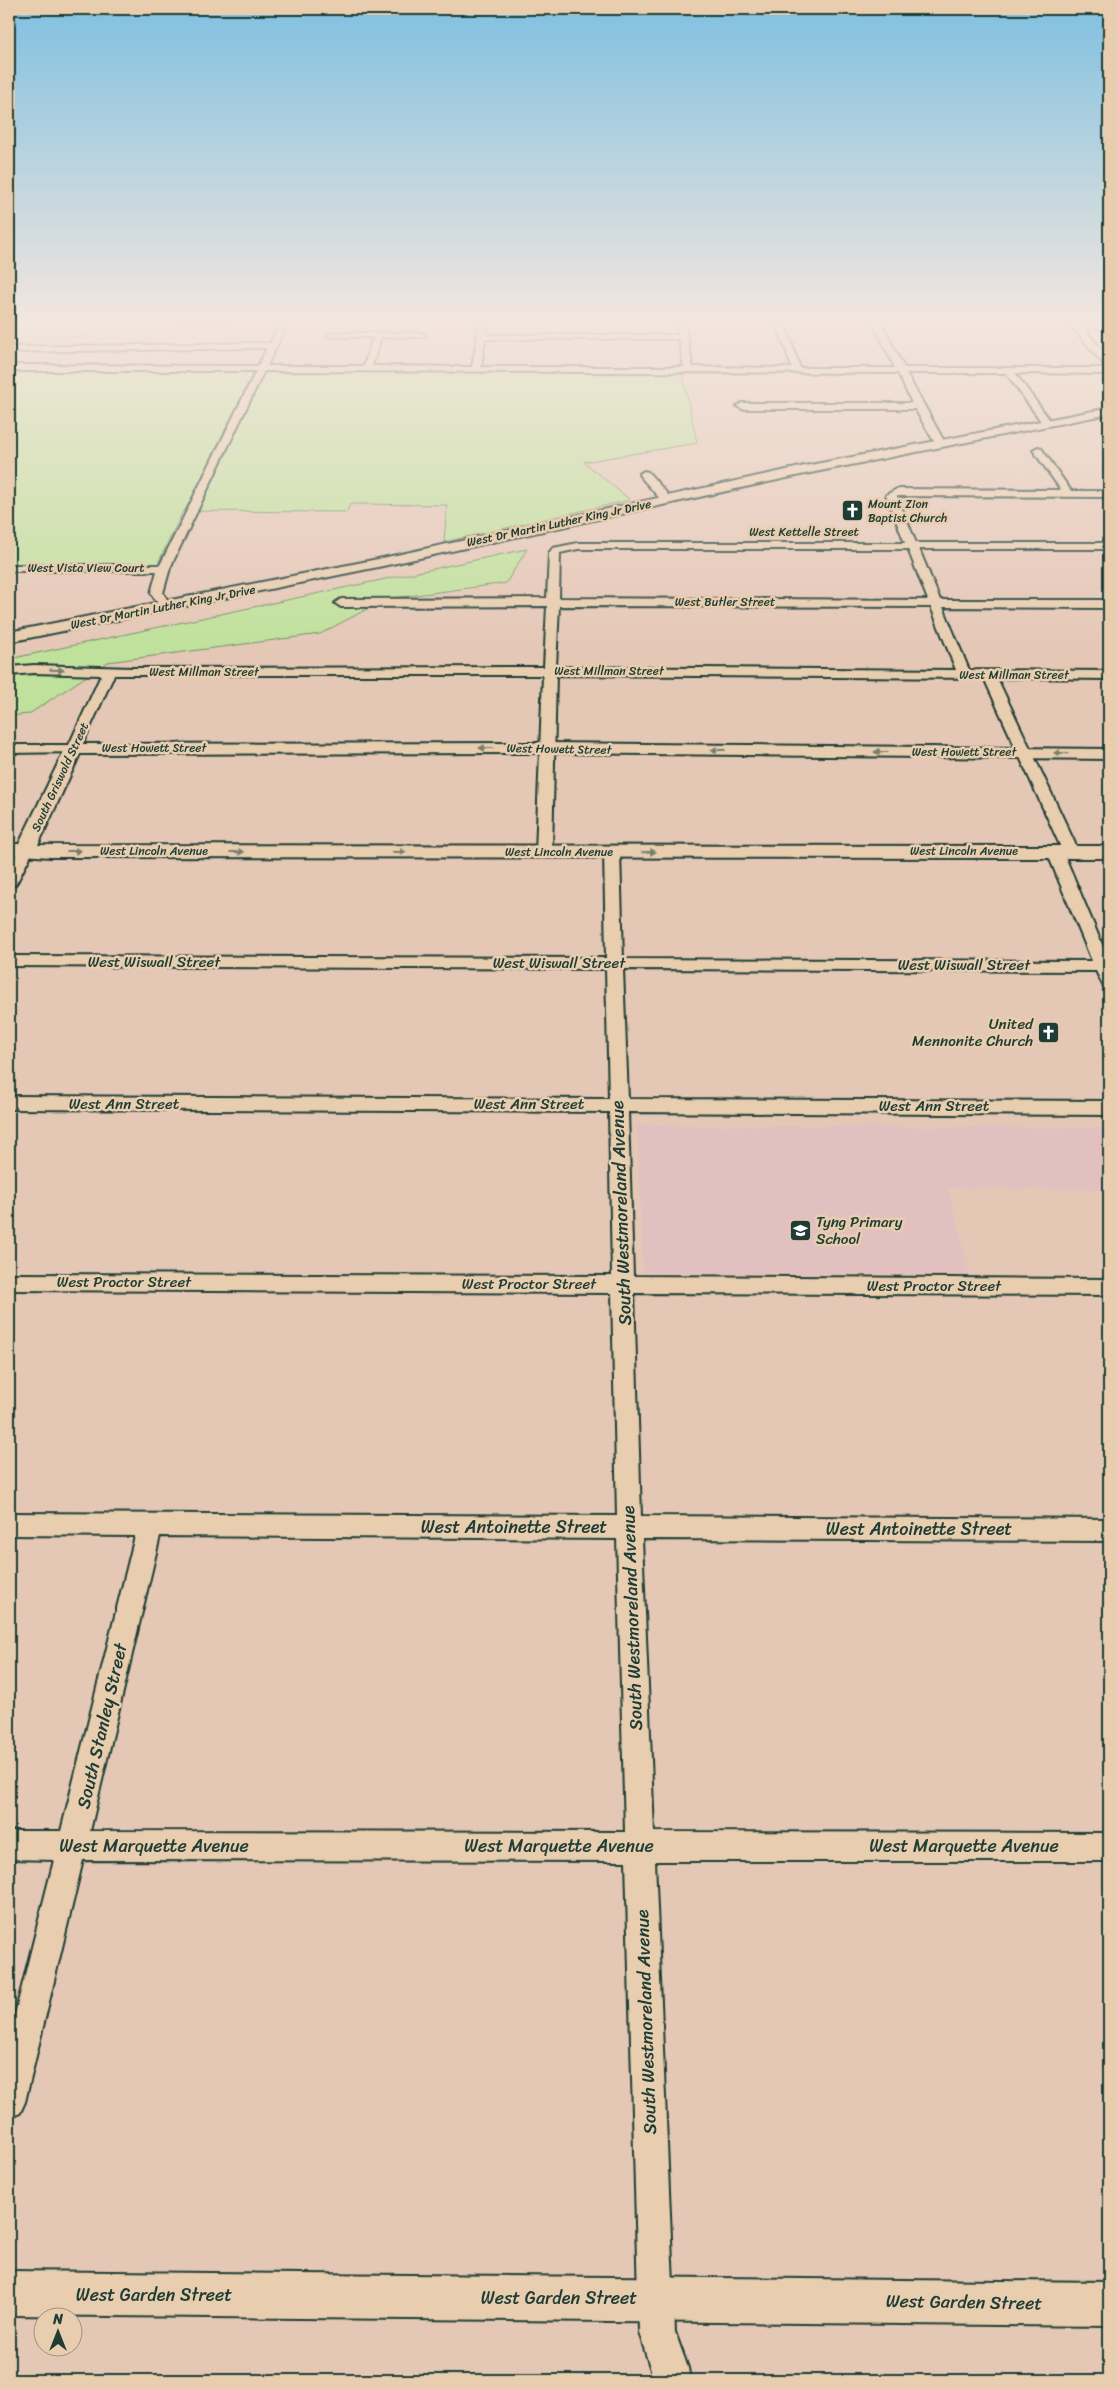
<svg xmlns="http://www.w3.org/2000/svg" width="1118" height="2389" viewBox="0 0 1118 2389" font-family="Sriracha,sans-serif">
	<rect width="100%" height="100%" fill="#e5c7b6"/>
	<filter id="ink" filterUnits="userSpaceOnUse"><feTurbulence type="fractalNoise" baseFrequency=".02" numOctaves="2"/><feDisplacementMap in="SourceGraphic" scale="10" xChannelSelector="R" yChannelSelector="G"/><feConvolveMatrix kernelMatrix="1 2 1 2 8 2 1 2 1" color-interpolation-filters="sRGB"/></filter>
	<g filter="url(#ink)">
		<path fill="#e2c0bf" d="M 637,1125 L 1109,1128 L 1109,1190 L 948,1188 L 970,1275 L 643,1272 Z"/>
		<path fill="#bfe19b" stroke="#6f8f68" d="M 9,318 L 20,318 L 18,322 C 28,323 50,324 59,323 C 71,321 79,319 91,321 L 88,327 L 116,329 L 155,328 L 161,330 L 98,339 L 93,336 L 32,338 L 9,336 Z
			M 9,370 L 682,372 L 697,443 L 584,462 L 630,500 L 444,542 L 447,505 L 350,504 L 347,512 L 183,511 L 157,565 L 9,565 Z
			M 527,549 L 506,583 L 386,599 L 320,634 L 108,662 L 29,714 L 9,716 L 9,659 Z"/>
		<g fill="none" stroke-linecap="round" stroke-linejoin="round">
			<defs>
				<path id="minor" d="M 160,318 L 239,318 L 235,320 L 164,320 Z
					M 282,318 L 290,318 L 267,366 L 364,366 L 373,337 L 328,337 L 327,335 L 331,333 L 421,333 L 425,335 L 421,337 L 381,337 L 372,366 L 472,367 L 481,318 L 489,318 L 486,335 L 678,335 L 675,318 L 683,318 L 693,367 L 792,368 L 775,318 L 783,318 L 800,368 L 895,368 L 871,318 L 879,318 L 904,368 L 1109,368 L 1109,374 L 1015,373 L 1051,422 L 1046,425 L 1043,424 L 1006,373 L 906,373 L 945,443 L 940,446 L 935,443 L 915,409 L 742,409 L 737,406 L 742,403 L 912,403 L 898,373 L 264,371 L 170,568 L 163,593 L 172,607 L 170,610 L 162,610 L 151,593 L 157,571 L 9,571 L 9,565 L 160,565 L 256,371 L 9,371 L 9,365 L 258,366 L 267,348 L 9,352 L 9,347 L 270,343 ZM 485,339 L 679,339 L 684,367 L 481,367 Z
					M 1109,323 L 1109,327 L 1078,329 L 1074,327 L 1078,325 Z
					M 1038,447 L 1041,448 L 1071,491 L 1109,491 L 1109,497 L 897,496 L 916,543 L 1109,543 L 1109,549 L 919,549 L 940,600 L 1109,600 L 1109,608 L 943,607 L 969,670 L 1109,671 L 1109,679 L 997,678 L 1079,852 L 1076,855 L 1066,855 L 1063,852 L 984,678 L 556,675 L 552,852 L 544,857 L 536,852 L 543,675 L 114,675 L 79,752 L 9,753 L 9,745 L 69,745 L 101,675 L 34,673 L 9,675 L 9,667 L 34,665 L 132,668 L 544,667 L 547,606 L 341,607 L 335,603 L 341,599 L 547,598 L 549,553 L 553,548 L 578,543 L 905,543 L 886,495 L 897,489 L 1061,490 L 1033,450 ZM 578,549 L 908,549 L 928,600 L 559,598 L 560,553 ZM 559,606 L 931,607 L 956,670 L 556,667 Z
					M 644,471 L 648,472 L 670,497 L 670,501 L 662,501 L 640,476 L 639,474 Z
					M 26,844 L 34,849 L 17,882 L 15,885 L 9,887 L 9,867 L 21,846 Z
					M 612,847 L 620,852 L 623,959 L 1092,961 L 1047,852 L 1055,847 L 1063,852 L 1109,961 L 1109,986 L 1103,985 L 1096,971 L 623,969 L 628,1099 L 1109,1101 L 1109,1115 L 628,1112 L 633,1276 L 1109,1279 L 1109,1295 L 634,1293 L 641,1516 L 1109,1519 L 1109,1541 L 642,1539 L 654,1832 L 1109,1833 L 1109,1861 L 655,1861 L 675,2332 L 688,2368 L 690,2380 L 654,2380 L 639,2332 L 626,1861 L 83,1860 L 25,2102 L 20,2113 L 9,2118 L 9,2038 L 54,1860 L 9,1859 L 9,1831 L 61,1831 L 135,1536 L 9,1535 L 9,1513 L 617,1516 L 612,1293 L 9,1290 L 9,1274 L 612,1276 L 609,1112 L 9,1109 L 9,1096 L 609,1099 L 606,969 L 9,966 L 9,956 L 606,958 L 604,852 ZM 160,1536 L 617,1539 L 625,1832 L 90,1831 Z"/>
				<path id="major" d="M 1065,318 L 1075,318 L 1109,358 L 1109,367 L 1105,366 Z
					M 1109,408 L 1109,414 L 805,474 L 378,567 L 9,642 L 9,632 L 378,559 L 805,466 Z
					M 548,743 L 1109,749 L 1109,759 L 548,753 L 80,754 L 38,845 L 1109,846 L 1109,858 L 50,857 L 9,854 L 9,844 L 19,844 L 65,749 L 68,745 L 74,744 Z
					M 9,2271 L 1109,2282 L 1109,2326 L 9,2315 Z"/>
			</defs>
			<use href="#minor" stroke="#1f3d34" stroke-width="4"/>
			<use href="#major" stroke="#1f3d34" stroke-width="4"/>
			<use href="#minor" fill="#e8cdaf" fill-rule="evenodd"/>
			<use href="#major" fill="#e8cdaf" fill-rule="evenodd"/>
		</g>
		<defs><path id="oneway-solid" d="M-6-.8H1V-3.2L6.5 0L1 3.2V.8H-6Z" transform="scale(1.25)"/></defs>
		<g fill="#797e6b">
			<use href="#oneway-solid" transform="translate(57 670) rotate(1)"/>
			<use href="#oneway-solid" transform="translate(486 748) rotate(180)"/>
			<use href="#oneway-solid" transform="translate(718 750) rotate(-180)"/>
			<use href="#oneway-solid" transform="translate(881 752) rotate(-180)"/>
			<use href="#oneway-solid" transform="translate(1061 753) rotate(-179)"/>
			<use href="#oneway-solid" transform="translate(74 851)"/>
			<use href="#oneway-solid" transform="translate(237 852)"/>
			<use href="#oneway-solid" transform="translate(399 852)"/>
			<use href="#oneway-solid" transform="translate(649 852) rotate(-1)"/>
		</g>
	</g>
	<linearGradient id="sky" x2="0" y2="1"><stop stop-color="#7fc0e1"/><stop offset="0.49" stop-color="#f3e6de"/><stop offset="1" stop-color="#f3e6de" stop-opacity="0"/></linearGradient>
	<rect width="1118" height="652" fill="url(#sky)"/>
	<defs>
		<symbol id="church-square" viewBox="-11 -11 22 22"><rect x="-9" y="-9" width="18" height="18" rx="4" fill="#1f3d34" stroke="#e8cdaf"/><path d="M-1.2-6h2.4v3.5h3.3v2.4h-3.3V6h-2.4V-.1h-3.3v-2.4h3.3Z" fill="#fff"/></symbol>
		<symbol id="school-square" viewBox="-11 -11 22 22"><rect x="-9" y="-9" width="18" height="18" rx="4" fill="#1f3d34" stroke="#e8cdaf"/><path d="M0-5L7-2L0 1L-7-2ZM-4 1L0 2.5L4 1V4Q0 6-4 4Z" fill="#fff"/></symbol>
	</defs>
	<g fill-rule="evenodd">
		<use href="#church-square" x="840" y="498" width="25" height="25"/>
		<use href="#church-square" x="1036" y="1020" width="25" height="25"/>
		<use href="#school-square" x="788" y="1218" width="25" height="25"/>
	</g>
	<g text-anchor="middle" stroke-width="5" stroke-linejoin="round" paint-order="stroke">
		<g font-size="12" fill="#1f3d34" stroke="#e8cdaf" text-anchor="start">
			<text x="868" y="508">Mount Zion<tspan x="868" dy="14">Baptist Church</tspan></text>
		</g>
		<g font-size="12" fill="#1f3d34" stroke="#e8cdaf">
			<text transform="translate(559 523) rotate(-12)" y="4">West Dr Martin Luther King Jr Drive</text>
			<text x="804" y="536">West Kettelle Street</text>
			<text x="86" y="572">West Vista View Court</text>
			<text x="725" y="606">West Butler Street</text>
			<text transform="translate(163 607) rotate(-11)" y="4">West Dr Martin Luther King Jr Drive</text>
			<text x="609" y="675">West Millman Street</text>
			<text x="204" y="676">West Millman Street</text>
			<text x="1014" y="679">West Millman Street</text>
			<text x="154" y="752">West Howett Street</text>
			<text transform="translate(559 749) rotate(1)" y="4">West Howett Street</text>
			<text x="964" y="756">West Howett Street</text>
			<text transform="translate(60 777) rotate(-65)" y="4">South Griswold Street</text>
			<text x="154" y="855">West Lincoln Avenue</text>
			<text x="964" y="855">West Lincoln Avenue</text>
			<text x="559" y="856">West Lincoln Avenue</text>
		</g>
		<g font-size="15" fill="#1f3d34" stroke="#e8cdaf">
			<text x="154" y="967">West Wiswall Street</text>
			<text x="559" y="968">West Wiswall Street</text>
			<text x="964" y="970">West Wiswall Street</text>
			<text x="124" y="1109">West Ann Street</text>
			<text x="529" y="1109">West Ann Street</text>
			<text x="934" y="1111">West Ann Street</text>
			<text x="124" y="1287">West Proctor Street</text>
			<text x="529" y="1289">West Proctor Street</text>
			<text x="934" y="1291">West Proctor Street</text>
		</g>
		<g font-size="15" fill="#1f3d34" stroke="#e8cdaf" text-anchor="end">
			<text x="1033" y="1029">United<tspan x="1033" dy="17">Mennonite Church</tspan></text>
			<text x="816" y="1227" text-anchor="start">Tyng Primary<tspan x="816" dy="17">School</tspan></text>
		</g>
		<g font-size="18" fill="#1f3d34" stroke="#e8cdaf">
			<text transform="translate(621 1213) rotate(-92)" y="6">South Westmoreland Avenue</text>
			<text x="514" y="1533">West Antoinette Street</text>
			<text x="919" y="1535">West Antoinette Street</text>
			<text transform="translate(632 1618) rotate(-92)" y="6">South Westmoreland Avenue</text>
			<text transform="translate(102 1726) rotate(-77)" y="6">South Stanley Street</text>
			<text x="154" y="1852">West Marquette Avenue</text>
			<text x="559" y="1852">West Marquette Avenue</text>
			<text x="964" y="1852">West Marquette Avenue</text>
			<text transform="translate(646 2022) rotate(-92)" y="6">South Westmoreland Avenue</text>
			<text x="154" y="2301">West Garden Street</text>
			<text x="559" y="2304">West Garden Street</text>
			<text transform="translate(964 2302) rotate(1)" y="6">West Garden Street</text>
		</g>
	</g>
	<rect width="1118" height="2389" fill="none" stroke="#e8cdaf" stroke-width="30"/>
	<rect x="15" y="15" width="1088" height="2359" fill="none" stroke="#1f3d34" stroke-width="2" filter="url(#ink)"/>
	<g transform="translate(58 2332)"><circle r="24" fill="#e8cdaf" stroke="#98937e"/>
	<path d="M0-4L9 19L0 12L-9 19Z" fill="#1f3d34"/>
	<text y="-8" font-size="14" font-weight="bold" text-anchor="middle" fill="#1f3d34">N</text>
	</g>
</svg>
